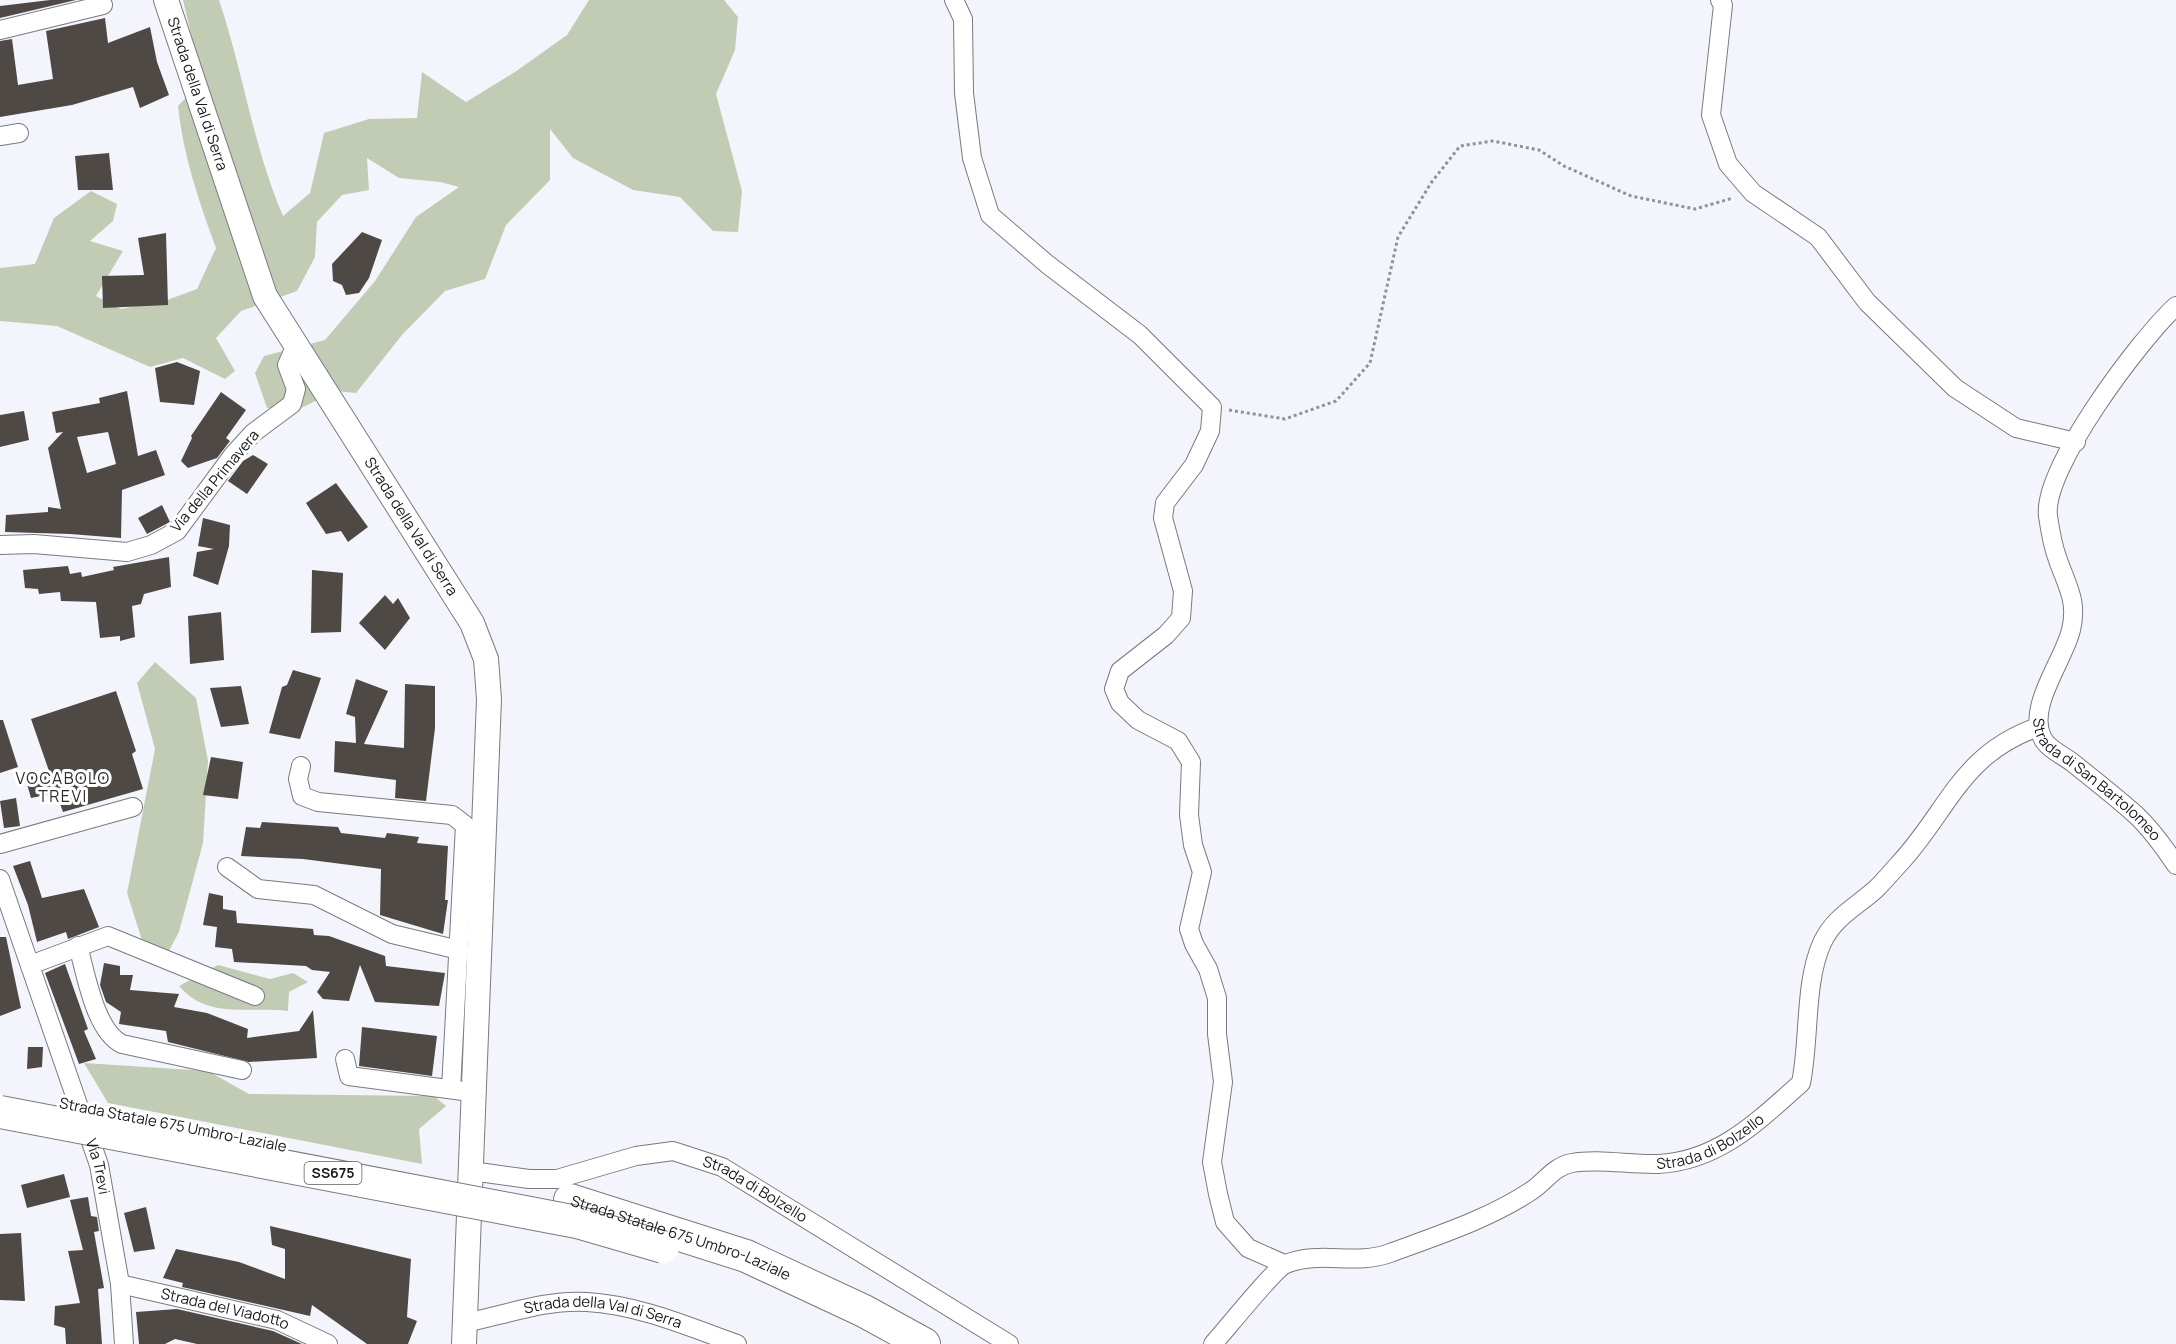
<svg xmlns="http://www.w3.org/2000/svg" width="2176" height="1344" viewBox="0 0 2176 1344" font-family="Manrope,sans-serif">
	<rect width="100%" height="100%" fill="#f4f5fc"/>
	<path fill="#c2ccb5" d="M 183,0 L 219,0 C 243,71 253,146 283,216 L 310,193 L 324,133 L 369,119 L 417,118 L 422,72 L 466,102 L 515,72 L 567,35 L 589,0 L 724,0 L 738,17 L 735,50 L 716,94 L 742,191 L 738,232 L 713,231 L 680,197 L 633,190 L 573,158 L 550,129 L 550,180 L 506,225 L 485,279 L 445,291 L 402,335 L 356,393 L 336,391 L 297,410 L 267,408 L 255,373 L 264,356 L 325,340 L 375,281 L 416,217 L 459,187 L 440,182 L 399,178 L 367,158 L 369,190 L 342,195 L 317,222 L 315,257 L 297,291 L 241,311 L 216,338 L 235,371 L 225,379 L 183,358 L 150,367 L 57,326 L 0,321 L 0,268 L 35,264 L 54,218 L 91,191 L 117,204 L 113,221 L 90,241 L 123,251 L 96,296 L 121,309 L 167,300 L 197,289 L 216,248 C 199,202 183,155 178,106 L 202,81 Z
		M 155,662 L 196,698 L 208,761 L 203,843 L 179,932 L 161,966 L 147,956 L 127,893 L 155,749 L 137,683 Z
		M 218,965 L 270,979 L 293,973 L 308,982 L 289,992 L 288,1011 C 249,1006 208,1020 179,986 Z
		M 84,1063 L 208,1071 L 249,1094 L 434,1096 L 446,1106 L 419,1129 L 422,1164 L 108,1103 Z"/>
	<path fill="#4f4946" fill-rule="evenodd" d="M 50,0 L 76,0 L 0,18 L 0,6 Z
		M 105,18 L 108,43 L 150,27 L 157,62 L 169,95 L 140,108 L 133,87 L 72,105 L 0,117 L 0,41 L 12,39 L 18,85 L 53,79 L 46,31 Z
		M 109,153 L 113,190 L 78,190 L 75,156 Z
		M 362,232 L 382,240 L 369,278 L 359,293 L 346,295 L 342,285 L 333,281 L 332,264 Z
		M 166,233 L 168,305 L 103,308 L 102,276 L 144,275 L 138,238 Z
		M 177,362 L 200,371 L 194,405 L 160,402 L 155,368 Z
		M 127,391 L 138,456 L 156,450 L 165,475 L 122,490 L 121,538 L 70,534 L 5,532 L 6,515 L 48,512 L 48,507 L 61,509 L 48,448 L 63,432 L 56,433 L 52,412 L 100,403 L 99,398 ZM 108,432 L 116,464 L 87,473 L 77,437 Z
		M 221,392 L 246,410 L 226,438 L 230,441 L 217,458 L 188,468 L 181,461 L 192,438 L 191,436 Z
		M 24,411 L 29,440 L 0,447 L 0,415 Z
		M 253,455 L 268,464 L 247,494 L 228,481 L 243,461 Z
		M 336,483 L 368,527 L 348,542 L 341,531 L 326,534 L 306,503 Z
		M 162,505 L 170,522 L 147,534 L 138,518 Z
		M 203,518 L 230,525 L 229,546 L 218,585 L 193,576 L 197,552 L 214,549 L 198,546 Z
		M 169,557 L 171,587 L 144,594 L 141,604 L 132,606 L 135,637 L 120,641 L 120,636 L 100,638 L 96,602 L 61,601 L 60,592 L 39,594 L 38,589 L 25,588 L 23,570 L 68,566 L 70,574 L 81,572 L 82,577 L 114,570 L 113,567 Z
		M 312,570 L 343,573 L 341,632 L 311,633 Z
		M 385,595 L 393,604 L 398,598 L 410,618 L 385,650 L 359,623 Z
		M 221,612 L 224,660 L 190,664 L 188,616 Z
		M 293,670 L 321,678 L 300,739 L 269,733 L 282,687 L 287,685 Z
		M 356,679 L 388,691 L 364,744 L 404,748 L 405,684 L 435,686 L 435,728 L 426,801 L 395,798 L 396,780 L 334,772 L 335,741 L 356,743 L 355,717 L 346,714 Z
		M 241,686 L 249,724 L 221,727 L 210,688 Z
		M 116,691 L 136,751 L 132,754 L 143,789 L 63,812 L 56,793 L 31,798 L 25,777 L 49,771 L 31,719 Z
		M 0,720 L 3,720 L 18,767 L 0,773 Z
		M 211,757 L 243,762 L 238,799 L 203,795 Z
		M 16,798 L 20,826 L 4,828 L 0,801 Z
		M 262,822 L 338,827 L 341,833 L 385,838 L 387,833 L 419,837 L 417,843 L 448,846 L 445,900 L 448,900 L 443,934 L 380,915 L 381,869 L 303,859 L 241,856 L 246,827 L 260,828 Z
		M 30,861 L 42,898 L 84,889 L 99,927 L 68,939 L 66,932 L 37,942 L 28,905 L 13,866 Z
		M 209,893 L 223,896 L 223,909 L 236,911 L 237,923 L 313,929 L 314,935 L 329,936 L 385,956 L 386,966 L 445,973 L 439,1006 L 375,1002 L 360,965 L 349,1001 L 323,999 L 317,992 L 330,972 L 312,970 L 306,966 L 234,962 L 232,949 L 215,947 L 217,927 L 203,925 Z
		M 0,937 L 6,937 L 21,1008 L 0,1016 Z
		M 104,963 L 120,966 L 120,975 L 133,975 L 130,990 L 179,994 L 174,1007 L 207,1013 L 248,1029 L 247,1038 L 299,1031 L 313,1010 L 317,1058 L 249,1062 L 168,1042 L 166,1031 L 119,1024 L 121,1012 L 106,1002 L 100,985 Z
		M 65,964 L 88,1029 L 84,1031 L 96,1059 L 79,1064 L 45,973 Z
		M 362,1027 L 437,1036 L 432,1076 L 359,1066 Z
		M 28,1047 L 43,1047 L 42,1067 L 27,1069 Z
		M 64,1174 L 70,1197 L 27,1208 L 21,1185 Z
		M 88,1197 L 91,1216 L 97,1217 L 99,1231 L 94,1232 L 104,1288 L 98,1289 L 102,1344 L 66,1344 L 65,1328 L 54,1325 L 55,1306 L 80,1303 L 68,1251 L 83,1250 L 70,1200 Z
		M 146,1207 L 155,1249 L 134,1252 L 124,1213 Z
		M 270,1226 L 411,1259 L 407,1317 L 417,1321 L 408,1344 L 367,1344 L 312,1305 L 310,1316 L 182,1287 L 183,1283 L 163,1278 L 176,1249 L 239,1262 L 285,1279 L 285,1249 L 272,1245 Z
		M 21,1233 L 25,1301 L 0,1300 L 0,1234 Z
		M 177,1309 L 273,1331 L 302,1344 L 197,1344 L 175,1339 L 165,1344 L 139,1344 L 136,1312 Z"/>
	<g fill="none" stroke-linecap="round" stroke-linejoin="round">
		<defs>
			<g id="street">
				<path d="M 954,0 L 963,19 L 964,93 L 972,158 L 990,215 L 1047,264 L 1140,335 L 1212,407 L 1210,431 L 1194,465 L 1165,503 L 1163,518 L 1183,591 L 1181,618 L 1166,635 L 1120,671 L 1114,689 L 1120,703 L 1138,720 L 1178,741 L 1191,762 L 1189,815 L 1193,845 L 1202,872 L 1189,929 L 1194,944 L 1208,969 L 1217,998 L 1217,1034 L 1223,1082 L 1212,1162 L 1218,1194 L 1225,1222 L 1248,1248 L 1284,1264"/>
				<path d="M 1720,0 L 1723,5 L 1711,115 L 1728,164 L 1753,193 L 1818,237 L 1867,302 L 1955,388 L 2016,428 L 2076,442"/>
				<path d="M 0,30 L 103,5"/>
				<path d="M 0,136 L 19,133"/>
				<path id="s1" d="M 2176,306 C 2140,339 2042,469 2048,516 C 2050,530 2053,547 2058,560 C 2067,586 2078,601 2071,630 C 2064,660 2027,706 2042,737 C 2047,749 2063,755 2073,763 C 2094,780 2116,797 2136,815 C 2152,830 2164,847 2176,865"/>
				<path d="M 0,545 L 34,544 L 127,552 L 151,545 L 177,531 L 233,455 L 253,433 L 292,404 L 296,389 L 287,365 L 296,345"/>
				<path d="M 301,766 L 298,779 L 302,796 L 318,802 L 452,815 L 465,825 L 451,1089"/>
				<path d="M 0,844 L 133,807"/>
				<path d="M 227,867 L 258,889 L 314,895 L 392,934 L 459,950"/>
				<path id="s2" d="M 0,879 L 99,1165 L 120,1284 L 124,1344"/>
				<path d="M 78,946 C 86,974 95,1031 122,1044 L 242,1070"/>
				<path d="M 30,965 L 108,936 L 255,996"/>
				<path d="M 345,1059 L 349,1076 L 463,1091"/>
				<path id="s3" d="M 471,1171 L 529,1179 L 557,1179 L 636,1156 L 673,1151 L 722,1167 L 1009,1344"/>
				<path id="s4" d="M 120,1284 L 277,1320 L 328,1344"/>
				<path id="s5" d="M 465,1323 C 504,1315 548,1299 587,1302 C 639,1305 689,1327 737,1344"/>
				<path id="s6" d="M 1213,1344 C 1225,1331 1275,1268 1286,1264 C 1319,1250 1356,1266 1390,1253 C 1436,1236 1489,1219 1531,1191 C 1545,1182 1554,1166 1572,1163 C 1599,1158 1630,1165 1658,1164 C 1719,1161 1758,1121 1801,1083 C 1810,1039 1804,983 1822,943 C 1834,917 1856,907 1876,889 C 1884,881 1891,873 1898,865 C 1948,812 1960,754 2038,727"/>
			</g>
			<g id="secondary">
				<path id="s7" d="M 166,0 L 265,296 L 472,623 L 486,659 L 489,699 L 464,1344"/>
			</g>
			<g id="highway">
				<path id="s8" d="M 570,1200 L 746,1256 L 864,1311 L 924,1344"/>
			</g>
		</defs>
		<use href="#street" stroke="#797a80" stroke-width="20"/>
		<use href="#secondary" stroke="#797a80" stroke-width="26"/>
		<use href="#highway" stroke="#797a80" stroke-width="34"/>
		<path stroke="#919297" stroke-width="3" stroke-dasharray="3 3" stroke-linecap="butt" d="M 1229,410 L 1285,419 L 1336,401 L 1370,363 L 1398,237 L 1431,183 L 1460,146 L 1493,141 L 1539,150 L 1564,166 L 1631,196 L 1695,209 L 1733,198"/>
		<use href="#street" stroke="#fff" stroke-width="18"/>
		<use href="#secondary" stroke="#fff" stroke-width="24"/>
		<use href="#highway" stroke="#fff" stroke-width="32"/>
		<defs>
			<path id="highway-bridge" d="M 0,1112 L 577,1222 L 663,1247"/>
		</defs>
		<use href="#highway-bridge" stroke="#797a80" stroke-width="34" stroke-linecap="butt"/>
		<use href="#highway-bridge" stroke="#fff" stroke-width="32"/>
	</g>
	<g text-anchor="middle" stroke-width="6" stroke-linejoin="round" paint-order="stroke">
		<rect fill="#fff" stroke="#5d5e5f" stroke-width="1.5" x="304.5" y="1162" width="57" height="22" rx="4.5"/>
		<g font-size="14" font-weight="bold" fill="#18191b">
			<text x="333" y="1178">SS675</text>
		</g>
		<g font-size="15" fill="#18191b" stroke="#fff">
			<text dy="5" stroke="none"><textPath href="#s7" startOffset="99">Strada della Val di Serra</textPath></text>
			<text transform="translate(215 481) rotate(-50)" y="5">Via della Primavera</text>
			<text dy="5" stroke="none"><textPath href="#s7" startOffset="585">Strada della Val di Serra</textPath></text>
			<text dy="5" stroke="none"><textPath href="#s1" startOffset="549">Strada di San Bartolomeo</textPath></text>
			<text transform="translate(173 1125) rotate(11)" y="5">Strada Statale 675 Umbro-Laziale</text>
			<text dy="5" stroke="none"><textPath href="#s6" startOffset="562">Strada di Bolzello</textPath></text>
			<text dy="5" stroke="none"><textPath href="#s2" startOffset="304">Via Trevi</textPath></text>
			<text dy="5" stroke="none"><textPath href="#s3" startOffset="297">Strada di Bolzello</textPath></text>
			<text dy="5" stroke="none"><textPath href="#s8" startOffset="117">Strada Statale 675 Umbro-Laziale</textPath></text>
			<text dy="5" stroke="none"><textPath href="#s4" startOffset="108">Strada del Viadotto</textPath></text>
			<text dy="5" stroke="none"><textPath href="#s5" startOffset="141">Strada della Val di Serra</textPath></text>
		</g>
		<g font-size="16" letter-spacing="1.5" fill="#2b2b31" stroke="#fff">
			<text x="63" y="784">VOCABOLO<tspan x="63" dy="18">TREVI</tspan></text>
		</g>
	</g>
</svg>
